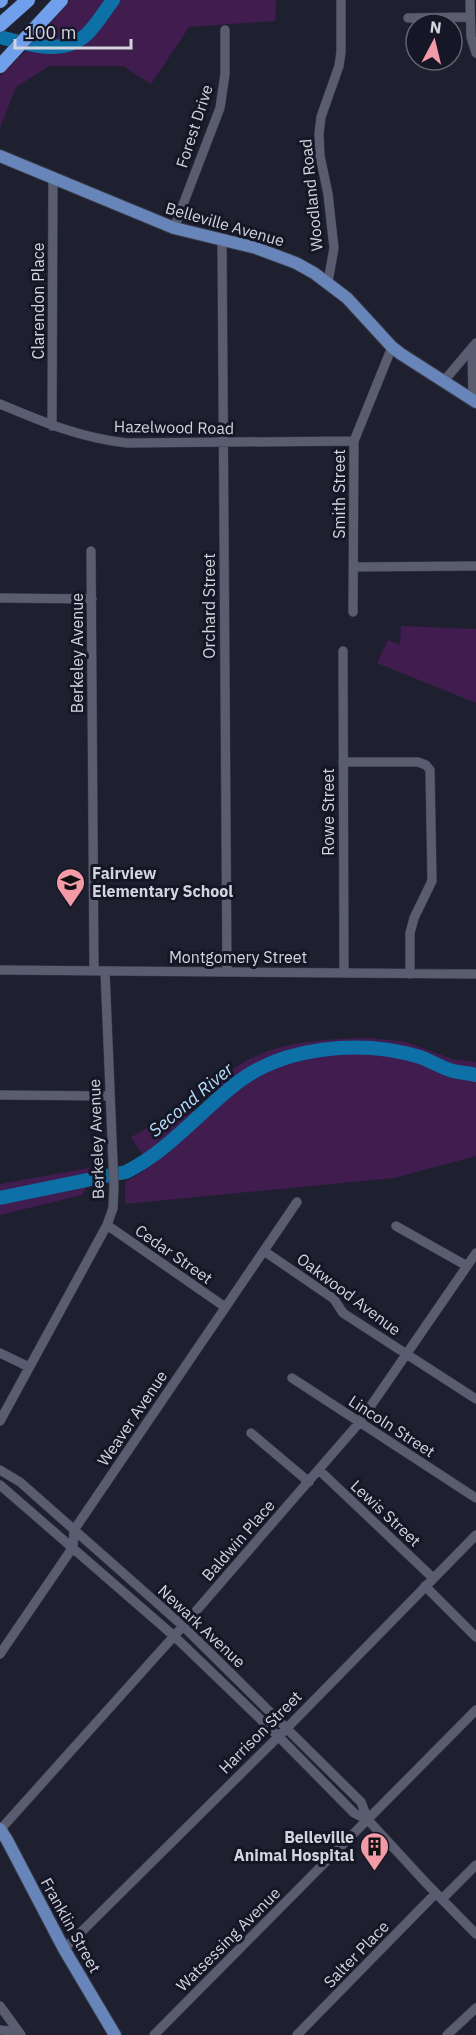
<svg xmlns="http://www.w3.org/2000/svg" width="476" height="2035" viewBox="0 0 476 2035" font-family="'IBM Plex Sans',sans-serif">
	<rect width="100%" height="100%" fill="#1e2030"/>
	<path fill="#411c4f" d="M 70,0 L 276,0 L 275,21 L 189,27 L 151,84 L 123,66 L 49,66 L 16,87 L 0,128 L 0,76 L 38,39 Z
		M 401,626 L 476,629 L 476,703 L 377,663 L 388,640 L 400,645 Z
		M 369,1038 L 406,1042 L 452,1059 L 476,1062 L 476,1156 L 394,1178 L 125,1204 L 125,1182 L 144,1171 L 141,1152 L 131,1137 C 141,1132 150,1125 160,1121 C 171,1118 185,1117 195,1110 C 210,1101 217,1081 232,1070 C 271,1041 323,1039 369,1038 Z
		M 105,1165 L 105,1183 L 86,1187 L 82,1195 L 0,1215 L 0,1184 Z"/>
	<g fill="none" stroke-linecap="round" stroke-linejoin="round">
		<path stroke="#0d70a6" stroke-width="14" d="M 0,37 C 28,44 63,57 87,34 C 97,24 104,12 113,0
			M 0,1198 L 126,1172 C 168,1151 197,1115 233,1086 C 281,1046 361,1039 420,1057 C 431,1061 442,1068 453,1071 C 461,1073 469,1073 476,1075"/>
		<defs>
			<path id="minor" d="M 470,0 L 471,37 L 476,53
				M 408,18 L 470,17
				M 174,228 L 220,108 L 225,74 L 225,30
				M 222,240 L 227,972
				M 328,282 L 334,248 L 328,194 L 320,156 L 319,134 L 321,117 L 339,66 L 341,52 L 341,0
				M 472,350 L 473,401
				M 443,382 L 476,343
				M 0,404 C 43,422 80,438 127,443 L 354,441
				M 52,426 L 53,177
				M 91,551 L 94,971
				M 354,567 L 476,566
				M 0,598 L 92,599
				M 353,612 L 354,441 L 392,347
				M 343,651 L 344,973
				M 343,762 L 418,762 L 426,765 L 430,770 L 432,881 L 414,918 L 410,933 L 410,974
				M 0,970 L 476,974
				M 0,1095 L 109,1096
				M 107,1225 L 225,1307
				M 396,1226 L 467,1266
				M 264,1251 L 334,1299 L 343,1313 L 476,1399
				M 0,1353 L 29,1367
				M 292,1378 L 476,1498
				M 0,1421 L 107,1225 L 113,1208 L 114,1186 L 105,971
				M 251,1433 L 309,1482
				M 0,1470 L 20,1482 L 183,1626 L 361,1802 L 368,1820 L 426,1883 L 476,1934
				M 319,1470 L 433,1578
				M 0,1485 L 174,1636 L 278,1736 L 354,1813 L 368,1820
				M 425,1586 L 476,1637
				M 0,1654 L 73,1547 L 74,1530 L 297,1202
				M 0,1830 L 183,1626 L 359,1423 L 476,1253
				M 442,1899 L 476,1865
				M 64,1949 L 286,1729 L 476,1535
				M 0,2006 L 21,2035
				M 0,2030 L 19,2032
				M 154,2035 L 476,1710
				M 297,2035 L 436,1893
				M 447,2035 L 476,2008"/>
			<path id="major" d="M 0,156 L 174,228 L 256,248 L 296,263 L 314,273 L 347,298 L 392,347 L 401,354 L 476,402
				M 0,1829 L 7,1840 L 64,1949 L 115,2035"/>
			<path id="highway" d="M 0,1 L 1,0
				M 0,25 L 28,0
				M 0,66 L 61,0"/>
		</defs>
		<use href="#minor" stroke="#383a47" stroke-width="10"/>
		<use href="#major" stroke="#383a47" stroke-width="14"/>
		<use href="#highway" stroke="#383a47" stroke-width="15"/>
		<use href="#minor" stroke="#5a5d6f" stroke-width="9"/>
		<use href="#major" stroke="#6785b9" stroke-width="12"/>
		<use href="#highway" stroke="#709feb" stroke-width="14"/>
	</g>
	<defs>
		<symbol id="school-pin" viewBox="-11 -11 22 30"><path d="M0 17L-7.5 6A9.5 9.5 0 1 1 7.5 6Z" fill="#f39aa7" stroke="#151726"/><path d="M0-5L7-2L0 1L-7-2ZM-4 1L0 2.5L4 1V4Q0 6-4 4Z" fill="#111"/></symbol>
		<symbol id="building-pin" viewBox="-11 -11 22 30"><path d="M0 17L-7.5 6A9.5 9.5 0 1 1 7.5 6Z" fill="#f39aa7" stroke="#151726"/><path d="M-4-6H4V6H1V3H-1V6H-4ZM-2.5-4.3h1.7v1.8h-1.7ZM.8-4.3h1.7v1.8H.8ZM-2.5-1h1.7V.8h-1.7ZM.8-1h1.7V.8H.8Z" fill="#111"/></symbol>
	</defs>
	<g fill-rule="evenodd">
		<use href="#school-pin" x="54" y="866" width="33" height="45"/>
		<use href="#building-pin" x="358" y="1830" width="33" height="45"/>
	</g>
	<g text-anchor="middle" stroke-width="6" stroke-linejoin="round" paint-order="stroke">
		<g font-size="16" fill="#d2d4de" stroke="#151726">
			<text transform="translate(194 126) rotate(-72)" y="6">Forest Drive</text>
			<text transform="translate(311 195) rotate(-96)" y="6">Woodland Road</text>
			<text transform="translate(225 224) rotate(16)" y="6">Belleville Avenue</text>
			<text transform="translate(38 301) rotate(-90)" y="6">Clarendon Place</text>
			<text transform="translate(174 427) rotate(1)" y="6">Hazelwood Road</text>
			<text transform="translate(339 494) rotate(-90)" y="6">Smith Street</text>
			<text transform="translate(209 606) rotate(-90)" y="6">Orchard Street</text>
			<text transform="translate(77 653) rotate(-90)" y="6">Berkeley Avenue</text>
			<text transform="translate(328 812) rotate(-90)" y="6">Rowe Street</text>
			<text x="238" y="963">Montgomery Street</text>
			<text transform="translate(96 1139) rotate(-92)" y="6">Berkeley Avenue</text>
			<text transform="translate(174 1254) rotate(35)" y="6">Cedar Street</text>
			<text transform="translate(349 1294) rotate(37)" y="6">Oakwood Avenue</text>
			<text transform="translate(132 1418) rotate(-56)" y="6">Weaver Avenue</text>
			<text transform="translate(392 1426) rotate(33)" y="6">Lincoln Street</text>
			<text transform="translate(386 1513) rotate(43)" y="6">Lewis Street</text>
			<text transform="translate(238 1540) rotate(-49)" y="6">Baldwin Place</text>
			<text transform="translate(202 1626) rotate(43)" y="6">Newark Avenue</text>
			<text transform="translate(260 1732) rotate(-45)" y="6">Harrison Street</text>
			<text transform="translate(71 1925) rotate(61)" y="6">Franklin Street</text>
			<text transform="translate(228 1939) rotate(-45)" y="6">Watsessing Avenue</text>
			<text transform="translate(356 1954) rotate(-46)" y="6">Salter Place</text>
		</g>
		<g font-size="16" font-weight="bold" fill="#d2d4de" stroke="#151726" text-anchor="start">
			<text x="92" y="879">Fairview<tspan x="92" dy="18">Elementary School</tspan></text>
			<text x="354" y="1843" text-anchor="end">Belleville<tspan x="354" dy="18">Animal Hospital</tspan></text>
		</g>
		<g font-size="18" font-style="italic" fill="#b7dffd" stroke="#151726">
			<text transform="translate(191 1100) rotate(-40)" y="6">Second River</text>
		</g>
	</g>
	<g transform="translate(434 42) rotate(7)"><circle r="28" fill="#151726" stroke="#616370" stroke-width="1.5"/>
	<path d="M0-4.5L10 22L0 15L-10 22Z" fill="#f39aa7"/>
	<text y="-9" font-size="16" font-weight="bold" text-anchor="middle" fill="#d2d4de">N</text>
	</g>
	<path d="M15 39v9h116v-9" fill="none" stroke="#d2d4de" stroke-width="3"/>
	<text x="24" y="39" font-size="18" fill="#d2d4de" stroke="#151726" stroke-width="4.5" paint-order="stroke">100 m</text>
</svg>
